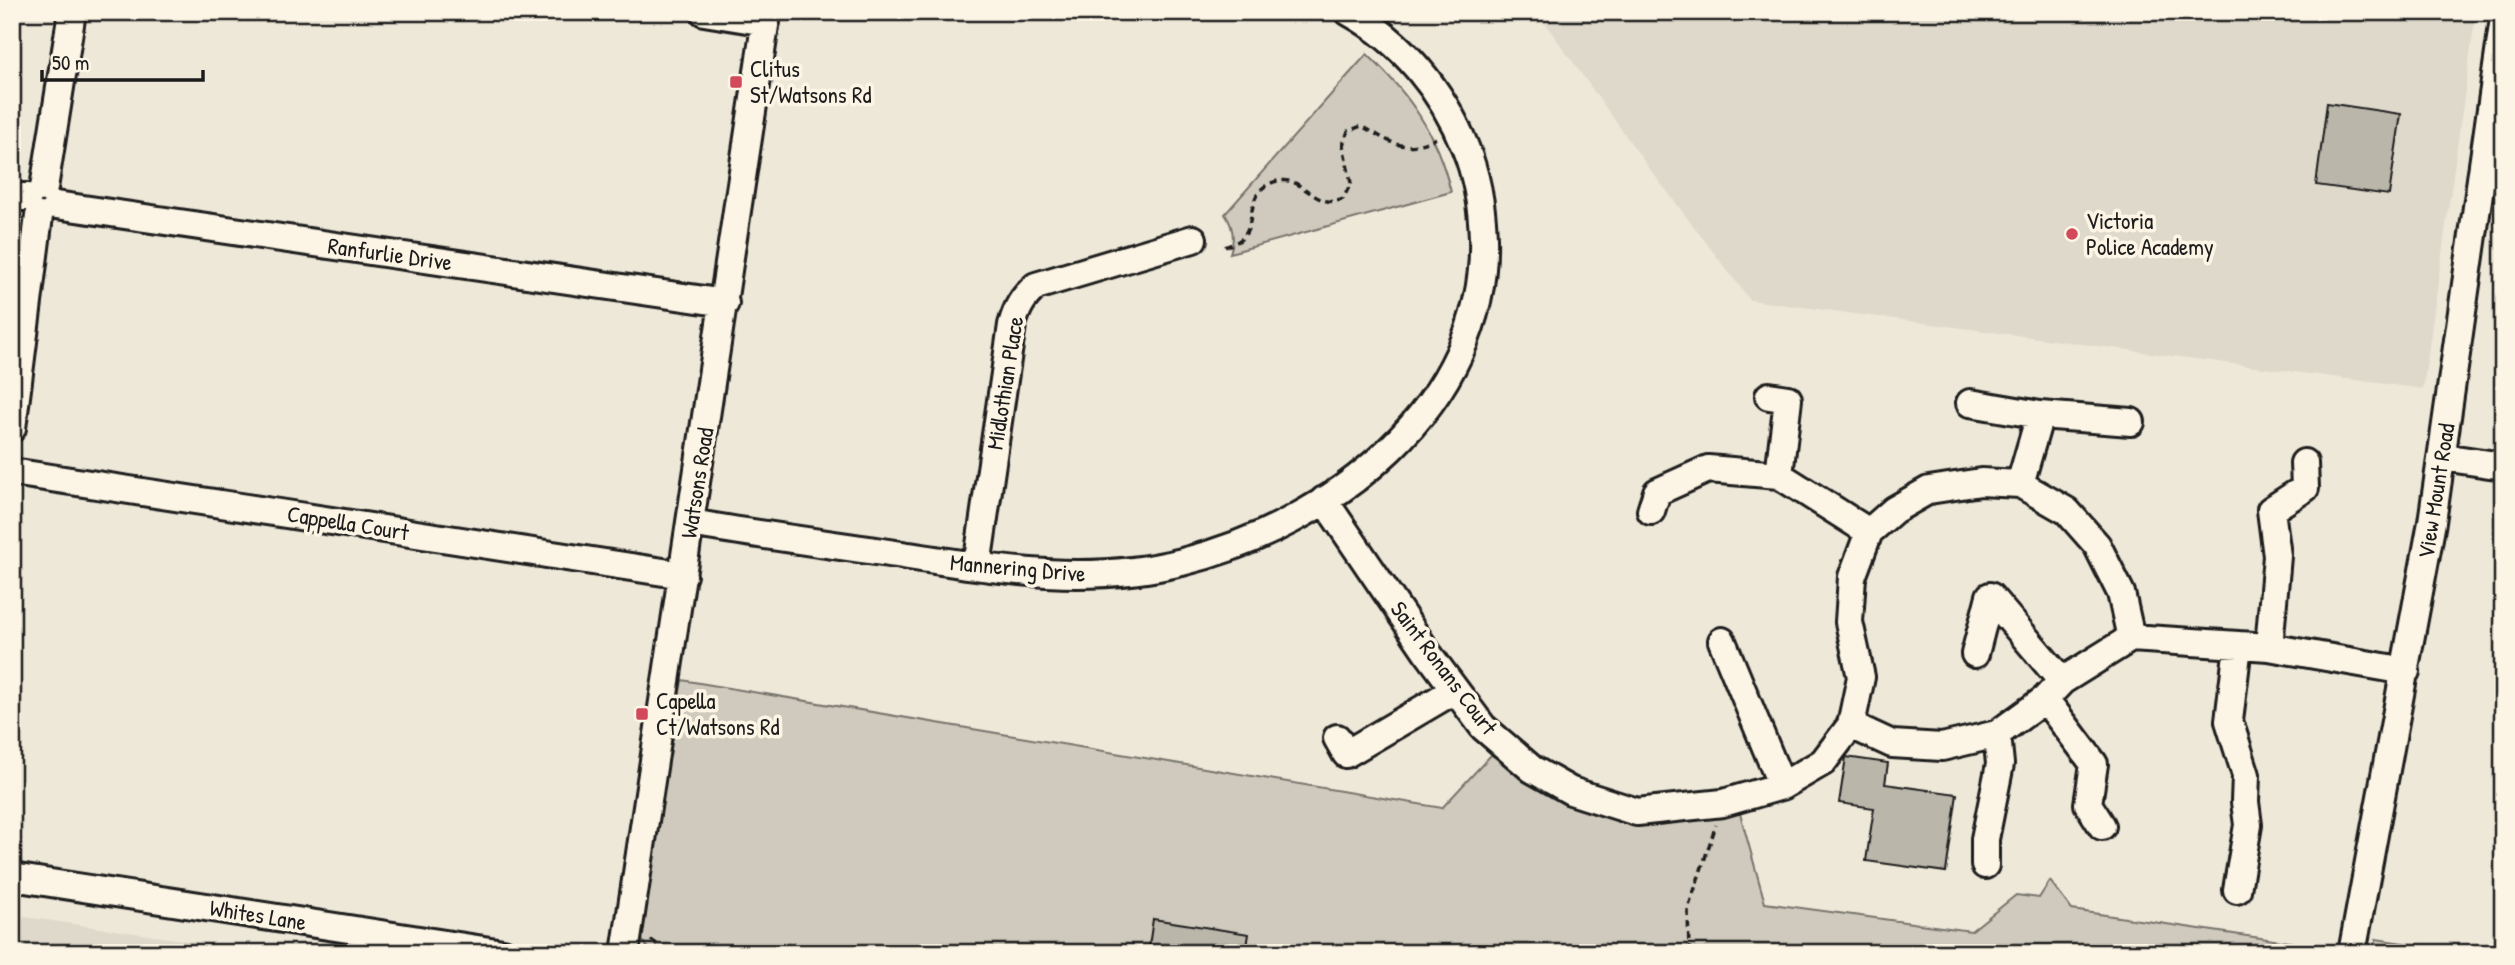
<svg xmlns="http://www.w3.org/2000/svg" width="2515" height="965" viewBox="0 0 2515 965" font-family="'Patrick Hand',sans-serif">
	<rect width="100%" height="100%" fill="#eee8d9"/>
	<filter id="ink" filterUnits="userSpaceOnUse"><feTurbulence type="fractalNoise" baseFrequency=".0143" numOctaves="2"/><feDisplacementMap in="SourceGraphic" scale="14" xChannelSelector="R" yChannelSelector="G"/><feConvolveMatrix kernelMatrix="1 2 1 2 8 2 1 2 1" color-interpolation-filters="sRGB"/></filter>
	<g filter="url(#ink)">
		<path fill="#ded9cb" d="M 1537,12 L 2476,12 L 2423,389 L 1750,300 L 1649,168 Z
			M 12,915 L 223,946 L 269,953 L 12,953 Z"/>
		<path fill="#cfcabd" stroke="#76736c" stroke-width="2" d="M 1367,54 C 1411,96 1436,132 1451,192 L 1230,253 C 1235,240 1233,226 1225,214 Z
			M 682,680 L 1442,808 L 1491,755 L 1594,806 L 1739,810 L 1765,903 L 1971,931 L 2016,895 L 2039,898 L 2050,881 L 2072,910 L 2315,946 L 2314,953 L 651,953 L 638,934 Z
			M 2376,939 L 2470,953 L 2374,953 Z"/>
		<path fill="#bab6aa" stroke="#1c1c1c" stroke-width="2" d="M 2327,103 L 2401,114 L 2389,195 L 2316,185 Z
			M 1846,757 L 1888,763 L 1885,784 L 1957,794 L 1946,872 L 1866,861 L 1874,808 L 1839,803 Z
			M 1153,919 L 1249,934 L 1246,953 L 1148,953 Z"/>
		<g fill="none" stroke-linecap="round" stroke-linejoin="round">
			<defs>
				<path id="minor" d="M 704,12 L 766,22
					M 44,188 L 72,12
					M 12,197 L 28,197
					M 56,205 L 725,303
					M 1769,396 L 1788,399 L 1779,475 L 1869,532
					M 1970,403 L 2040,415 L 2131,422
					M 12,428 L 39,216
					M 2442,457 L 2503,466
					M 12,472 L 683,575
					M 2020,484 L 2040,415
					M 1324,500 L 1427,652 L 1483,727 L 1532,769 L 1571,791 L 1637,812 L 1723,803 L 1782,786 L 1823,762 L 1851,725 L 1861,677 L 1849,622 L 1852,577 L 1869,532 L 1894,510 L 1929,490 L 1981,482 L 2020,484 L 2067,511 L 2097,545 L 2121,593 L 2131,638
					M 1651,511 L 1657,492 L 1708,469 L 1779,475
					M 691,523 C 759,535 828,544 896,554 C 992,569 1086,586 1182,562 C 1331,525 1488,405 1483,238 C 1482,207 1477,176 1465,147 C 1442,90 1403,42 1349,12
					M 977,566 L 1012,325 C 1017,308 1022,298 1036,286 L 1193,239
					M 1722,641 L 1782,786
					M 2269,647 L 2277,556 L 2271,510 L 2305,488 L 2304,463
					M 1975,654 L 1990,596 L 2062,681
					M 2045,699 L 2094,764 L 2088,804 L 2102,826
					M 1851,725 L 1892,744 L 1942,747 L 1997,734 L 2045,699 L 2062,681 L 2131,638 L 2269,647 L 2406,671
					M 1337,738 L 1346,754 L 1455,690
					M 1985,865 L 1985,839 L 2000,764 L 1997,734
					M 12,877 L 503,953
					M 2237,890 L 2248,825 L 2245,802 L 2246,775 L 2229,721 L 2238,645
					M 625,953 L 767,12
					M 2352,953 L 2432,522 L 2503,25"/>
			</defs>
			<use href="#minor" stroke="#1c1c1c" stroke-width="32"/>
			<path stroke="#1c1c1c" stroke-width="3.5" stroke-dasharray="7 5" stroke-linecap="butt" d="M 1225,247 C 1229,245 1236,243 1240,240 C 1258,226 1244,196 1269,184 C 1303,168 1311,212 1343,199 L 1351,183 L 1343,145 L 1348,131 L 1361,126 C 1391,141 1401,155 1436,138
				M 651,940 L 664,949 L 688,953
				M 1689,953 L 1688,909 L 1716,825"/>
			<use href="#minor" stroke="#fcf5e5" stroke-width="26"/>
		</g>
	</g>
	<g fill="#d1495b" stroke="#fcf5e5" stroke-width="2.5">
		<rect x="729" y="75" width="14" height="14" rx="3.5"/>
		<circle cx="2072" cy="234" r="7"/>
		<rect x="635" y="707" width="14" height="14" rx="3.5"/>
	</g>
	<g text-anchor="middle" stroke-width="7" stroke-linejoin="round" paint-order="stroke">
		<g font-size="23" fill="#1c1c1c" stroke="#fcf5e5" text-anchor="start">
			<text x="750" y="77">Clitus<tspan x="750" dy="26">St/Watsons Rd</tspan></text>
			<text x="2086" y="229">Victoria<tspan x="2086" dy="26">Police Academy</tspan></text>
			<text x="656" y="709">Capella<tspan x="656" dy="26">Ct/Watsons Rd</tspan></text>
		</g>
		<g font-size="23" fill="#1c1c1c" stroke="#fcf5e5">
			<text transform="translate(390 254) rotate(8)" y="8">Ranfurlie Drive</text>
			<text transform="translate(1005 383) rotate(-81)" y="8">Midlothian Place</text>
			<text transform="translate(697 483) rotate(-81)" y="8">Watsons Road</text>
			<text transform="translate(2436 491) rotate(-81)" y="8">View Mount Road</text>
			<text transform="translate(348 523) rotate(9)" y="8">Cappella Court</text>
			<text transform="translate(1018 568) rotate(5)" y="8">Mannering Drive</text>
			<text transform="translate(1444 668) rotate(53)" y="8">Saint Ronans Court</text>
			<text transform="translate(258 915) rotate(9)" y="8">Whites Lane</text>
		</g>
	</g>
	<rect width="2515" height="965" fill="none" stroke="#fcf5e5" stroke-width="42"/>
	<rect x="21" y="21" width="2473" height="923" fill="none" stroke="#1c1c1c" stroke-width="2.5" filter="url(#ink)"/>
	<path d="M42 70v10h161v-10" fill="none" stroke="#1c1c1c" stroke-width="3.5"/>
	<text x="52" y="70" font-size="21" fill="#1c1c1c" stroke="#fcf5e5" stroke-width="5" paint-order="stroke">50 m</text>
</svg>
